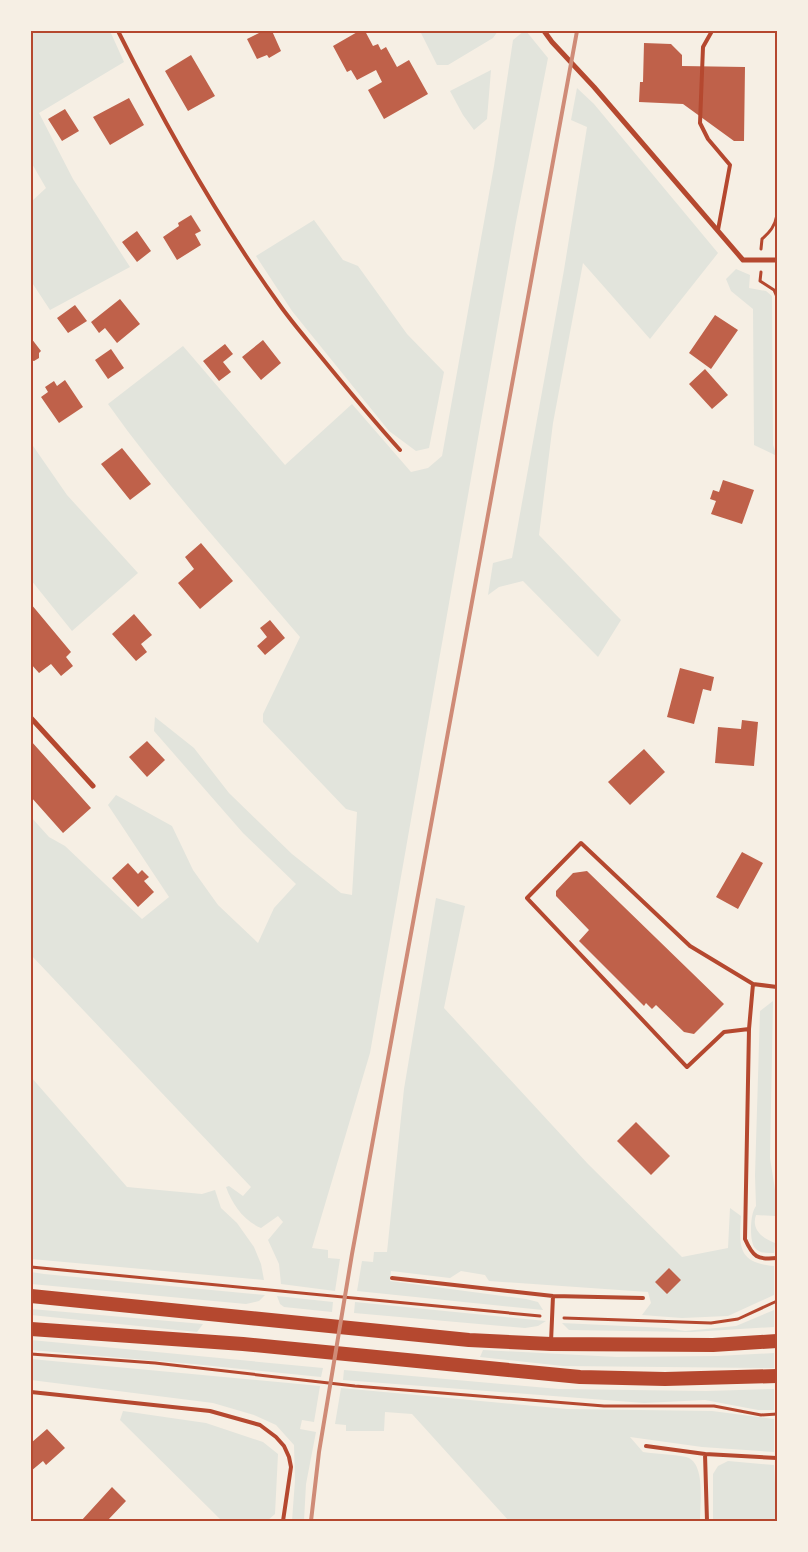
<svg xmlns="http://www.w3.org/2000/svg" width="808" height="1552" viewBox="0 0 808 1552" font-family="Spectral,serif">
	<rect width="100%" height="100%" fill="#f6efe4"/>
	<path fill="#e2e4dc" d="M 31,31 L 110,31 L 124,62 L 39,113 L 73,179 L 130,267 L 50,310 L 31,281 L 31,202 L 46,188 L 31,162 Z
		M 420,31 L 498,31 L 493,38 L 448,65 L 437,65 Z
		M 524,31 L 526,31 L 548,58 L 516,222 L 370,1053 L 312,1248 L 328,1250 L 328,1258 L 340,1259 L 335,1291 L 281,1284 L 279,1264 L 268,1240 L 283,1222 L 278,1216 L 261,1228 C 244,1221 232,1204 226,1187 L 229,1186 L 243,1196 L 251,1187 L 31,955 L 31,817 L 49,837 L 65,846 L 142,919 L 169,897 L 108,805 L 116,795 L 172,826 L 193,870 L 218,905 L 258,943 L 274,908 L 296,884 L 243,833 L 154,731 L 155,717 L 194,748 L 229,793 L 292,854 L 341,893 L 352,895 L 357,812 L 346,809 L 263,722 L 263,714 L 300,637 C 235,560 166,486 108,404 L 183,346 L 285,465 L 352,404 L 411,472 L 428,468 L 442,456 L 494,166 L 513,40 Z
		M 491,70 L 487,119 L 474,130 L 463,115 L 450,91 Z
		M 577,88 L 594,104 L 718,253 L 650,339 L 583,263 L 553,423 L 539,535 L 621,620 L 598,657 L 523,581 L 499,587 L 488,595 L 493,563 L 512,558 L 564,270 L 587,127 L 571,120 Z
		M 314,220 L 343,260 L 358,266 L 407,334 L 444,372 L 429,448 L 416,451 L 389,431 L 292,311 L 256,256 Z
		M 736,269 L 750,275 L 749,288 L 766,291 L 772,296 L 773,445 L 777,456 L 754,445 L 753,309 L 731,291 L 726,279 Z
		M 31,443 L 67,495 L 138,573 L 72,631 L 31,580 Z
		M 436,898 L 465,906 L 444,1008 L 588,1164 L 682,1257 L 728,1248 L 730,1208 L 741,1216 C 739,1247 738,1263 774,1266 L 774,1295 L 728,1316 L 682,1318 L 642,1315 L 651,1303 L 648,1292 L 489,1281 L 485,1275 L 461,1271 L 450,1278 L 391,1271 L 390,1281 L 526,1299 L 538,1302 L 543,1310 L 357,1291 L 362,1261 L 373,1262 L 374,1252 L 387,1252 L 404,1089 Z
		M 773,1001 L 770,1158 L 776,1196 L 775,1216 L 756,1215 C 751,1229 762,1238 775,1243 L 774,1253 C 768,1253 760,1254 755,1248 C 749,1241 750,1213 756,1206 L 755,1176 L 760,1011 Z
		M 31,1077 L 127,1187 L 202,1194 L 215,1190 L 221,1208 L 237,1223 L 254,1247 L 261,1264 L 264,1280 L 31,1259 Z
		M 31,1272 L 44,1274 L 265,1295 L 259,1301 L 246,1304 L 31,1284 Z
		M 277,1296 L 333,1302 L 332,1312 L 284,1307 L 280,1304 Z
		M 355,1302 L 546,1321 L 538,1326 L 525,1328 L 354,1313 Z
		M 31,1309 L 203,1324 L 197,1332 L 31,1315 Z
		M 774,1310 L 774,1327 L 692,1332 L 569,1330 L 562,1323 L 666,1328 L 685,1331 L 736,1326 Z
		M 31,1340 L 323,1368 L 321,1377 L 193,1364 L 31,1350 Z
		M 483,1350 L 617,1357 L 717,1356 L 774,1353 L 774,1368 L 563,1366 L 480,1357 Z
		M 31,1359 L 320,1386 L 314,1422 L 302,1420 L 300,1429 L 316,1432 L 306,1484 L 304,1521 L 292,1521 L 295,1480 L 294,1445 L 276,1425 L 254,1415 L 213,1403 L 31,1380 Z
		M 344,1370 L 559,1389 L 706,1391 L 774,1389 L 774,1410 L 758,1410 L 705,1400 L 644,1403 L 343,1380 Z
		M 341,1388 L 567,1409 L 712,1411 L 774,1419 L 774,1452 L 702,1447 L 630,1437 L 643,1452 C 657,1454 672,1454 686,1457 C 706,1462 700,1504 700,1521 L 509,1521 L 412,1414 L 385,1412 L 384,1431 L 346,1431 L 346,1425 L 335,1424 Z
		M 123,1411 L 206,1423 L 263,1442 L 278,1454 L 275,1514 L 267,1521 L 222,1521 L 120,1420 Z
		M 728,1461 L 774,1465 L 777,1521 L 713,1521 L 713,1474 L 718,1466 Z"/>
	<path fill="#bf614a" d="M 263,31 L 272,31 L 281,51 L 269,58 L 267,55 L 257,59 L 247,39 Z
		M 359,31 L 365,31 L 373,46 L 378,44 L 381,50 L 386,47 L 397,67 L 409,60 L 428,94 L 384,119 L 368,90 L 382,82 L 376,70 L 357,80 L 351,70 L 347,72 L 333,46 Z
		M 644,43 L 671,44 L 682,55 L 682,66 L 745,67 L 744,141 L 734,141 L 683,104 L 639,102 L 640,82 L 643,82 Z
		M 191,55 L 215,96 L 188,111 L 165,71 Z
		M 129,98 L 144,125 L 110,145 L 93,117 Z
		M 65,109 L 79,131 L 62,141 L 48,119 Z
		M 191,215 L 201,231 L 195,234 L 201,245 L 177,260 L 163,237 L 179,226 L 178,223 Z
		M 137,231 L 151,251 L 137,262 L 122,242 Z
		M 120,299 L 140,324 L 117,343 L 105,328 L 99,333 L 91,322 Z
		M 75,305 L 87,321 L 68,333 L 57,318 Z
		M 715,315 L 738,330 L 711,369 L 689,353 Z
		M 31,338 L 41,351 L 39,353 L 39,358 L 34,361 L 31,360 Z
		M 263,340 L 281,363 L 261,380 L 242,357 Z
		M 225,344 L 233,354 L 223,362 L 231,372 L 219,381 L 203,361 Z
		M 111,349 L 124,368 L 108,379 L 95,360 Z
		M 705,369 L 728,395 L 712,409 L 689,384 Z
		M 65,380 L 83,407 L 59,423 L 41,397 L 48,392 L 45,387 L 54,381 L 57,386 Z
		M 122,448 L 151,484 L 130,500 L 101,464 Z
		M 723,480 L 754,490 L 742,524 L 711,514 L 716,501 L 710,499 L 713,490 L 719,492 Z
		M 201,543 L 233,581 L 200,609 L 178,583 L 194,569 L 185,557 Z
		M 31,604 L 71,652 L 66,657 L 73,666 L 61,676 L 51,664 L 39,673 L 31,664 Z
		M 134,614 L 152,635 L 141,644 L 147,652 L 136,661 L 112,634 Z
		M 270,620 L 285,638 L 265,655 L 257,646 L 267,637 L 260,628 Z
		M 680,668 L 714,677 L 711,691 L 703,689 L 694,724 L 667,717 Z
		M 742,720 L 758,722 L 754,766 L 715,763 L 718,727 L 741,729 Z
		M 31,741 L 91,808 L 63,833 L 31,797 Z
		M 147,741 L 165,760 L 147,777 L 129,757 Z
		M 644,749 L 665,772 L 630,805 L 608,782 Z
		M 742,852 L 763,863 L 738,909 L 716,897 Z
		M 128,863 L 138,874 L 142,870 L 149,877 L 144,881 L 154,892 L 138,907 L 112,878 Z
		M 587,871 L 724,1004 L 694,1034 L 684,1032 L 656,1005 L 652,1009 L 646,1003 L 644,1006 L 579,941 L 589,930 L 556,896 L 556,891 L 573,873 Z
		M 636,1122 L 670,1156 L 651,1175 L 617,1141 Z
		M 669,1268 L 681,1280 L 667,1294 L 655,1282 Z
		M 47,1429 L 65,1448 L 46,1465 L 43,1461 L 31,1471 L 31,1443 Z
		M 112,1487 L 126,1501 L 107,1521 L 81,1521 Z"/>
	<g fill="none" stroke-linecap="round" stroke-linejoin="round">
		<path stroke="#b5482f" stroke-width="3" d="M 761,249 L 762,239 C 770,232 775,226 777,215
			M 761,272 L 760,281 L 774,290 L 777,297
			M 31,1267 L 540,1316
			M 564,1318 L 711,1323 L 738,1319 L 777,1301
			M 31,1354 L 155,1363 L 355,1386 L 604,1406 L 714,1406 L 761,1415 L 777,1414"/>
		<path stroke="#b5482f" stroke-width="4" d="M 118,31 C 165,125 218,219 279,304 C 291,321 304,336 317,352 C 344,385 371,418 400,450
			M 712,31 L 703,47 L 700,123 L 708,139 L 730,165 L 718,230
			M 753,984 L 749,1029 L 745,1239 C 753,1257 757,1260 777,1258
			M 749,1029 L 724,1032 L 687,1067 L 527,898 L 581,843 L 690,946 L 753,984 L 777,987
			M 392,1278 L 553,1296 L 643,1298
			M 551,1342 L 553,1296
			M 31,1392 L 210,1411 L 260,1425 L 276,1437 L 284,1446 L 289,1457 L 291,1467 L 283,1521
			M 646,1446 L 705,1454 L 707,1521
			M 705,1454 L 777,1458"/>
		<path stroke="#b5482f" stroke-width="5" d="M 544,31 L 552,42 L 594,87 L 743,260 L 777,260
			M 31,718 L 93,786"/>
		<path stroke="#b5482f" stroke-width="14" d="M 31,1296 L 469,1340 L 551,1344 L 713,1345 L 777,1341
			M 31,1329 L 243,1344 L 580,1377 L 665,1379 L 777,1376"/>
		<path stroke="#cf8b77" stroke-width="4" d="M 311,1521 L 319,1452 L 352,1254 L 577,31"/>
	</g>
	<rect width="808" height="1552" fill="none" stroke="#f6efe4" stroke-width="65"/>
	<rect x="32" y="32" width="744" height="1488" fill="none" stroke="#b5482f" stroke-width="2"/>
</svg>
